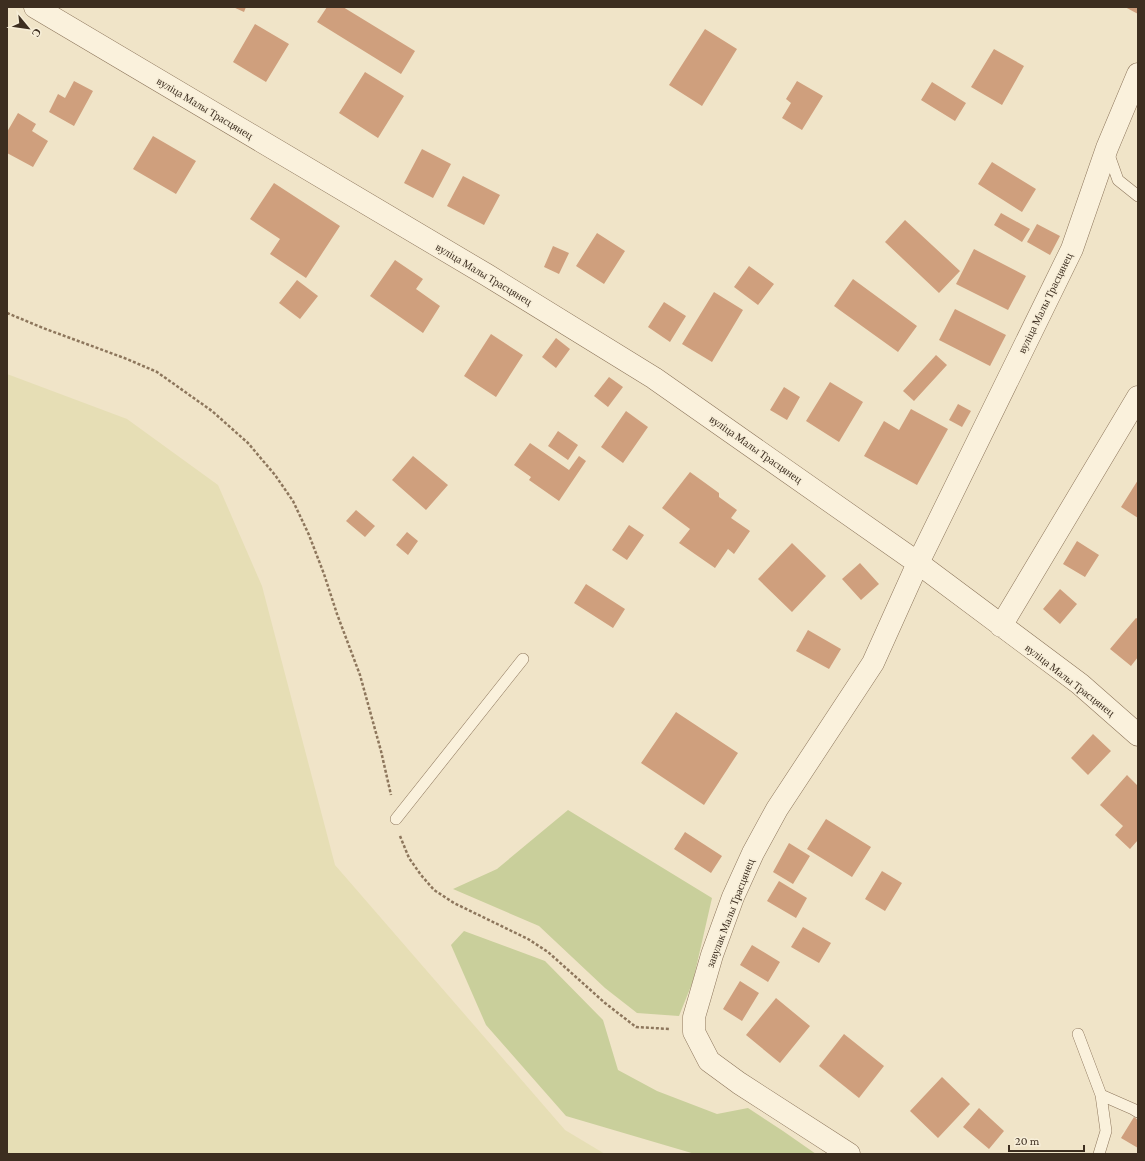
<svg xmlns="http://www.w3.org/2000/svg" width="1145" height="1161" viewBox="0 0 1145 1161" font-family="'Crimson Pro',serif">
	<rect width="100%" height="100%" fill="#f0e4c8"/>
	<path fill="#e6deb5" d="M 7,374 L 127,419 L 218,485 L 262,586 L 335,865 L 565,1130 L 605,1154 L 7,1154 Z"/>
	<path fill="#c9cf9b" d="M 568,810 L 712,898 L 693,981 L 679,1016 L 637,1013 L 605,988 L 539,926 L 453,889 L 497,869 Z
		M 464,931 L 545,961 L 603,1020 L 618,1070 L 657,1091 L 717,1114 L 748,1108 L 783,1131 L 816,1154 L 695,1154 L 566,1116 L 486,1025 L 451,945 Z"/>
	<path fill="#cf9f7d" d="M 233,7 L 246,7 L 244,12 Z
		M 327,7 L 343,7 L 415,51 L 401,74 L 317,22 Z
		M 1125,7 L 1138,7 L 1138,14 Z
		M 255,24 L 289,44 L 266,82 L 233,62 Z
		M 705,29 L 737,49 L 702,106 L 669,85 Z
		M 994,49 L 1024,66 L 1002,105 L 971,87 Z
		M 365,72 L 404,96 L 378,138 L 339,113 Z
		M 74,81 L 93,91 L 74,126 L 49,112 L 58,94 L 65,98 Z
		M 797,81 L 823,96 L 802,130 L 782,118 L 791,103 L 786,99 Z
		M 932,82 L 966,103 L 955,121 L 921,100 Z
		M 18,113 L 36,124 L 32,131 L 48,141 L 33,167 L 7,153 L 7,132 Z
		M 153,136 L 196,161 L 176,194 L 133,169 Z
		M 422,149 L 451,164 L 433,198 L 404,183 Z
		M 992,162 L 1036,189 L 1022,212 L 978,184 Z
		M 463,176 L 500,195 L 484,225 L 447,206 Z
		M 274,183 L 340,226 L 306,278 L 270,254 L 280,239 L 250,219 Z
		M 1001,213 L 1030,229 L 1022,242 L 994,225 Z
		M 905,220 L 960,271 L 939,293 L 885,242 Z
		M 1037,224 L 1060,236 L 1050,255 L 1027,242 Z
		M 597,233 L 625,251 L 604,284 L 576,266 Z
		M 553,246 L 569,253 L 559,274 L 544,267 Z
		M 974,249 L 1026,276 L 1008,310 L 956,284 Z
		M 395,260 L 423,279 L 416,289 L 440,306 L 423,333 L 370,296 Z
		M 749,266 L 774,284 L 758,305 L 734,287 Z
		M 853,279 L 917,326 L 898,352 L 834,306 Z
		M 297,280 L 318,296 L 300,319 L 279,303 Z
		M 714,292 L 743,310 L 712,362 L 682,344 Z
		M 664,302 L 686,316 L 670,342 L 648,327 Z
		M 955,309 L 1006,335 L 990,366 L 939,340 Z
		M 491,334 L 523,355 L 496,397 L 464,376 Z
		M 556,338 L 570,349 L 556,368 L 542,357 Z
		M 936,355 L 947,365 L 914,401 L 903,391 Z
		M 609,377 L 623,387 L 608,407 L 594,396 Z
		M 830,382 L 863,402 L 839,442 L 806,421 Z
		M 784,387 L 800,397 L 787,420 L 770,410 Z
		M 958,404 L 971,411 L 962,427 L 949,420 Z
		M 911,409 L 948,429 L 917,485 L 864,456 L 884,421 L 899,430 Z
		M 626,411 L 648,427 L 623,463 L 601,447 Z
		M 558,431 L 578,445 L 568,460 L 548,446 Z
		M 530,443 L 569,470 L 579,456 L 586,461 L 559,501 L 529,480 L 531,477 L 514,465 Z
		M 413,456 L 448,485 L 426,510 L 392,480 Z
		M 690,472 L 719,493 L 719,497 L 737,510 L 731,518 L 750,531 L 734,554 L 728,549 L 715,568 L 679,543 L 690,529 L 662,508 Z
		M 1138,480 L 1138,518 L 1121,507 Z
		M 356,510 L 375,526 L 365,537 L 346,521 Z
		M 629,525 L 644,535 L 627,560 L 612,550 Z
		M 407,532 L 418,541 L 408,555 L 396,545 Z
		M 1077,541 L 1099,555 L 1085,577 L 1063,564 Z
		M 792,543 L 826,576 L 792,612 L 758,579 Z
		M 860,563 L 879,584 L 861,600 L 842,579 Z
		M 586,584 L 625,609 L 613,628 L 574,603 Z
		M 1060,589 L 1077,604 L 1060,624 L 1043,609 Z
		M 1136,618 L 1138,619 L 1138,657 L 1131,666 L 1110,649 Z
		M 808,630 L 841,649 L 829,669 L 796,651 Z
		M 676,712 L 738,753 L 704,805 L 641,763 Z
		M 1093,734 L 1111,751 L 1088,775 L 1071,758 Z
		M 1127,775 L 1138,786 L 1138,840 L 1130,849 L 1115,835 L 1123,826 L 1100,805 Z
		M 826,819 L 871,847 L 852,877 L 807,849 Z
		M 685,832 L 722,856 L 711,873 L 674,849 Z
		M 789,843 L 810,856 L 793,884 L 773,872 Z
		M 882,871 L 902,883 L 885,911 L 865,899 Z
		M 779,881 L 807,898 L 796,918 L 767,901 Z
		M 803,927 L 831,943 L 819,963 L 791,947 Z
		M 752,945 L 780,962 L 768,982 L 740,965 Z
		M 740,981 L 759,993 L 742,1021 L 723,1009 Z
		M 776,998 L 810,1026 L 780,1063 L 746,1035 Z
		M 844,1034 L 884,1066 L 859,1098 L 819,1066 Z
		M 942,1077 L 970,1104 L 938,1138 L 910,1111 Z
		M 979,1108 L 1004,1131 L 989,1149 L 963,1127 Z
		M 1134,1117 L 1138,1120 L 1138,1148 L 1121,1138 Z"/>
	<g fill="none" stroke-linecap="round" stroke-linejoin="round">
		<defs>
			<path id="lane" d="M 1108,152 L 1118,180 L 1138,196
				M 396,819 L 523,659
				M 1078,1034 L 1101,1095 L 1106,1131 L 1099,1154
				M 1101,1095 L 1133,1109 L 1138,1112"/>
			<path id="street" d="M 35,7 L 487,275 L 654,378 L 918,563 L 1080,684 L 1138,735
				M 1001,626 L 1138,397
				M 849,1154 L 739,1083 L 709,1061 L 694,1032 L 694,1017 L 699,1000 L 712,955 L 733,897 L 753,853 L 777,809 L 873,663 L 918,563 L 1072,249 L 1107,148 L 1138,74"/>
		</defs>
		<use href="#lane" stroke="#8d765c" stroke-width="12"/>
		<use href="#street" stroke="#8d765c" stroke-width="23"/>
		<path stroke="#8d765c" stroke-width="2.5" stroke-dasharray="3 2" stroke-linecap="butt" d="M 7,313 L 43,328 L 127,359 L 157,372 L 212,411 L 248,443 L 275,475 L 293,501 L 309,535 L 324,574 L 337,614 L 360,675 L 381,751 L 391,795
			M 400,836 L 409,858 L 421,875 L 434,890 L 454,903 L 528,939 L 548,952 L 605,1003 L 636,1027 L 670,1029"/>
		<use href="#lane" stroke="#faf1dc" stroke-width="11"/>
		<use href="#street" stroke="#faf1dc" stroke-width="22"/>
	</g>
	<g text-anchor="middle" stroke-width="3" stroke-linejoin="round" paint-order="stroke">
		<g font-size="11" fill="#3d2e20" stroke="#f7eed8">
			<text transform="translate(205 108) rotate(31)" y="4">вуліца Малы Трасцянец</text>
			<text transform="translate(484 274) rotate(31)" y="4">вуліца Малы Трасцянец</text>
			<text transform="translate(1045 303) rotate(-64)" y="4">вуліца Малы Трасцянец</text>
			<text transform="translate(756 449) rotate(35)" y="4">вуліца Малы Трасцянец</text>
			<text transform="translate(1070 680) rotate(38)" y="4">вуліца Малы Трасцянец</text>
			<text transform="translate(730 913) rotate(-69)" y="4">завулак Малы Трасцянец</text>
		</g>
	</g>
	<rect width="1145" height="1161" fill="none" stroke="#3d2e20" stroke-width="16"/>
	<g transform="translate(28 28) rotate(119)" stroke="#f7eed8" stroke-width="3" paint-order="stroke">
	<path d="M0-3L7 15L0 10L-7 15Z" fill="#3d2e20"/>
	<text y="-6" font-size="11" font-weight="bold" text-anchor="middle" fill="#3d2e20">С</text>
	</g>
	<path d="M1009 1145v6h75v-6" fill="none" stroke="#3d2e20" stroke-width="2"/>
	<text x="1015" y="1145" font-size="12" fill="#3d2e20" stroke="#f7eed8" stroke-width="3" paint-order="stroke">20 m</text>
</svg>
